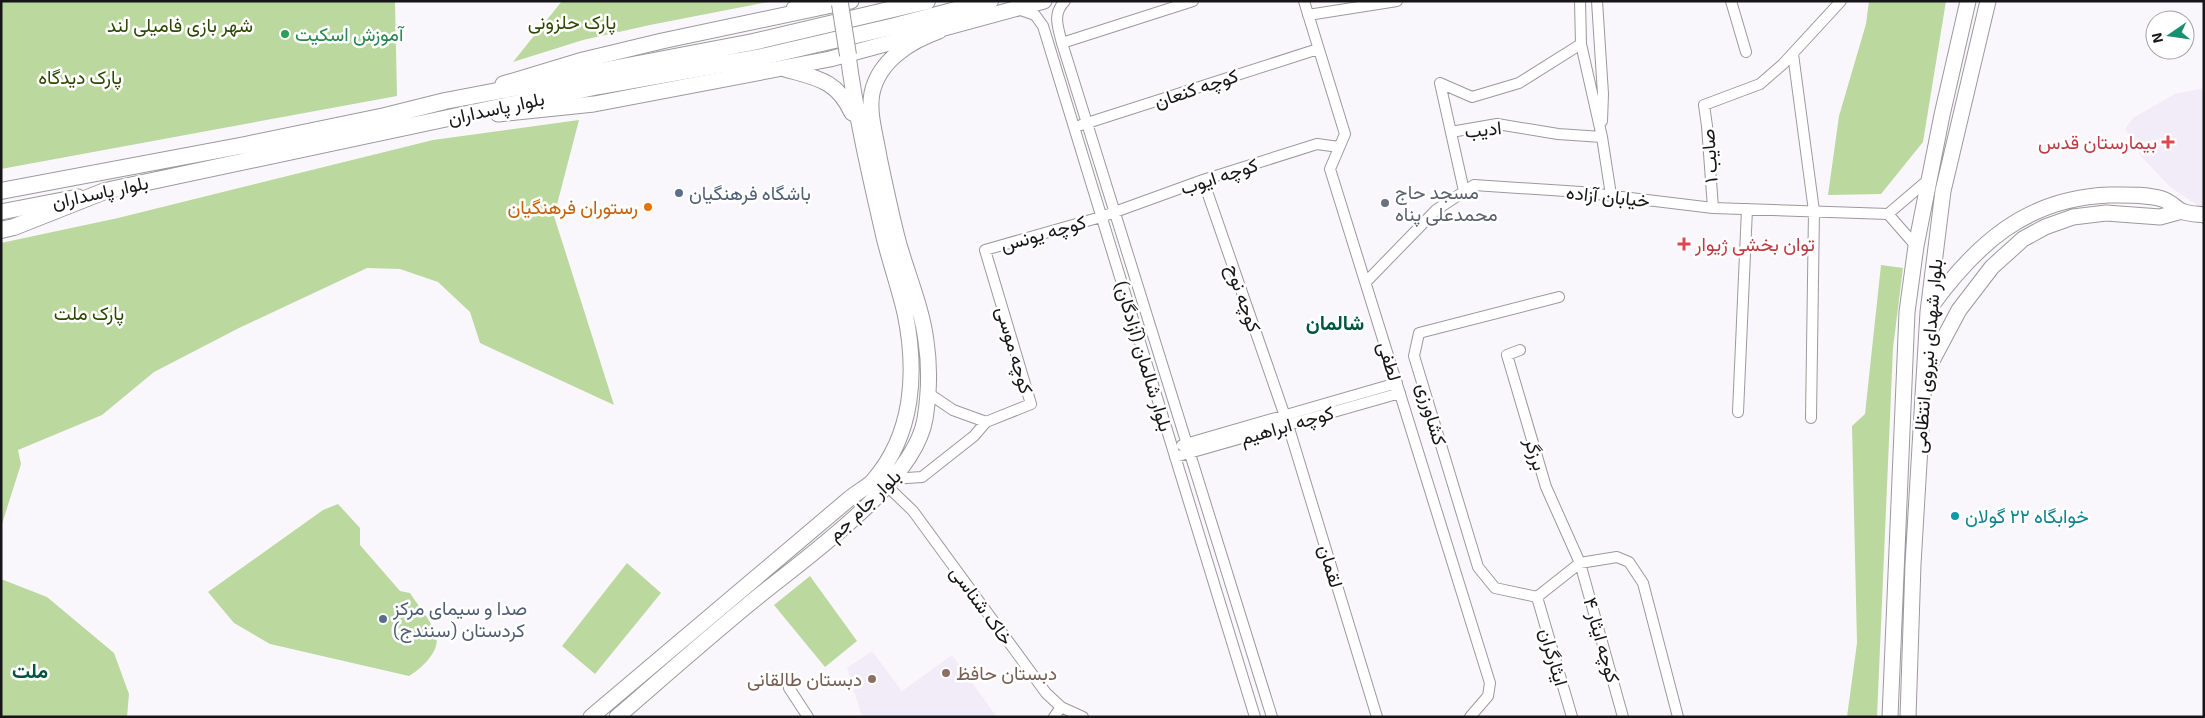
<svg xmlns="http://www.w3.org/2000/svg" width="2205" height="718" viewBox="0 0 2205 718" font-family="'Exo 2',Vazirmatn,sans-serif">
	<rect width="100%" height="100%" fill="#faf7fc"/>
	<path fill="#f2ecf8" d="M 2204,88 L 2204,210 L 2170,187 L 2140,155 L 2125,129 L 2133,118 L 2175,94 Z
		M 872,651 L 902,691 L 952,655 L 997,717 L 862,717 L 847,668 Z"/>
	<path fill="#bbd89f" d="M 1,1 L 395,1 L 397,96 L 1,169 Z
		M 562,1 L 773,1 L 650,25 L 583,40 L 513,62 Z
		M 1869,1 L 1946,1 L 1923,142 L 1881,194 L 1828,195 L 1839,116 L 1866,24 Z
		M 579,120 L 554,216 L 614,405 L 480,343 L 470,312 L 438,282 L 400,269 L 367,268 L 239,328 L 154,372 L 102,415 L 18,450 L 21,464 L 1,527 L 1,243 L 118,218 L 433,140 Z
		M 1881,265 L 1903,268 L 1893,348 L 1877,717 L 1847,717 L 1857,643 L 1852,426 L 1865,414 Z
		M 338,504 L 360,528 L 360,545 L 400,591 L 410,593 C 417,604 433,623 436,635 C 441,651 421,669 409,676 L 270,644 L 234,623 L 208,592 L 323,510 Z
		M 627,563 L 661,593 L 595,674 L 562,646 Z
		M 810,576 L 857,641 L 825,667 L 774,605 Z
		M 1,579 L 47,597 L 114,653 L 129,694 L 127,717 L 1,717 Z"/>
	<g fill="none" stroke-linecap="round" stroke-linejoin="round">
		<defs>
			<path id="street" d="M 1065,1 C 1052,14 1058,27 1062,43 L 1272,717
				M 1304,1 L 1345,134 L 1330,169 L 1490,683 L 1488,696 L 1470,717
				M 1580,1 L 1581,44 L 1602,137 L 1611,195
				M 1597,1 L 1603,94 L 1602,121
				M 1731,1 L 1746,52
				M 792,7 L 810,1
				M 1018,9 L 1035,15 L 1043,26 L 1255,717
				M 1308,15 L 1397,1
				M 1062,43 L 1193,1
				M 1793,54 L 1814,211 L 1811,418
				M 1440,83 L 1472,97 L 1519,83 L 1581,44
				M 1440,83 L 1464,191
				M 1081,125 L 1318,49
				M 1451,132 L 1497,124 L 1558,134 L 1602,137
				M 1203,180 L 1288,425 L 1377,717
				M 1713,208 L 1707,126 L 1704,105 L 1760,84 L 1783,64 L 1841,1
				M 1888,214 L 1929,179
				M 1888,214 L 1916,246
				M 1366,282 L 1436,210 L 1474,185 L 1581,192 L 1713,208 L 1888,214
				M 1520,350 L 1507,355 L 1546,487 L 1580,563 L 1623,717
				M 928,393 L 953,410 L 986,422
				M 1738,412 L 1747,209
				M 1182,445 L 1397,383
				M 1175,457 L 1400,393
				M 892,479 L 922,477 L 974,436 L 986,422 L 1031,404 L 985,250 L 1101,217 L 1203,180 L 1317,144 L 1339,147
				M 887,486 L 913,511 L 1046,693 L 1061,707 L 1083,717
				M 1537,597 L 1495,588 L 1478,567 L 1414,356 L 1419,333 L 1559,297
				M 1537,597 L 1580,563 L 1617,557 L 1629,562 L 1643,583 L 1678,717
				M 1537,597 L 1572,717
				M 789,688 L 808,717
				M 1054,717 L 1061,707"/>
			<path id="secondary" d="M 785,69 C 817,78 837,80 852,113
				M 503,84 L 583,60 L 662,41 L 851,1
				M 498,114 L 594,104 L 830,59 L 1044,1
				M 1,212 L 78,197
				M 1929,309 C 1975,245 2026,198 2109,195 C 2126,195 2145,194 2162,199 C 2169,201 2175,207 2181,211 C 2188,214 2197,214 2204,215
				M 1926,372 L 1959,310 L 1992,267 L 2023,239 L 2045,227 L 2073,217 L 2106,213 L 2160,217 L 2182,211
				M 591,717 L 849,499 C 856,493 866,488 873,481 C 914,434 917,371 905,313 C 899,287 890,262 884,237 C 870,176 856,116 848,55
				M 617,717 C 661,679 704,641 749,604 C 799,562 914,485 925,419 C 929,394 930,367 926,341 C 922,308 907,274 898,241 C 891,214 885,185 879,157 C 876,137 868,113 872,93 C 879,60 911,41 939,31
				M 1890,717 L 1907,312 L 1916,246 L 1942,115 L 1968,1
				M 1908,717 L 1913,564 L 1928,312 L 1943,191 L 1988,1"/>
			<path id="primary" d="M 1,191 L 245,145 L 385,116 L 445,101 L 753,42 L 927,1
				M 1,230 L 14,227 L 105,191 L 599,86 L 757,58 L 895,26 L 990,1"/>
		</defs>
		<use href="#street" stroke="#9c999e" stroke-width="12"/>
		<use href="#secondary" stroke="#9c999e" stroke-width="17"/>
		<use href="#primary" stroke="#9c999e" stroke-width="18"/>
		<use href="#street" stroke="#fff" stroke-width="10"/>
		<use href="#secondary" stroke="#fff" stroke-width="15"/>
		<use href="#primary" stroke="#fff" stroke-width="16"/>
		<defs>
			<path id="primary-bridge" d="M 840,4 L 848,55"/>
		</defs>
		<use href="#primary-bridge" stroke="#9c999e" stroke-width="18" stroke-linecap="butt"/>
		<use href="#primary-bridge" stroke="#fff" stroke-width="16"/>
	</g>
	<circle fill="#2e9e5b" stroke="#fff" stroke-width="2" cx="285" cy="34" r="5"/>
	<g fill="#e0444e" stroke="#fff" stroke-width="2">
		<path d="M2165.5 134.5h5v5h5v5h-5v5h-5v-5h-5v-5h5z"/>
		<path d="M1681.5 236.5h5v5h5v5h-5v5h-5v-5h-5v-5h5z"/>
	</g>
	<g fill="#5c6f8a" stroke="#fff" stroke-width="2">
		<circle cx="679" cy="193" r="5"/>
		<circle cx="383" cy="619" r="5"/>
	</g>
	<circle fill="#6b7280" stroke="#fff" stroke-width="2" cx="1385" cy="203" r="5"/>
	<circle fill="#e8710a" stroke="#fff" stroke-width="2" cx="648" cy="207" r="5"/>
	<circle fill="#0f9aa8" stroke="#fff" stroke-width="2" cx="1955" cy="516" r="5"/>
	<g fill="#8d6e63" stroke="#fff" stroke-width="2">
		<circle cx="946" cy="673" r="5"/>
		<circle cx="872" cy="679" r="5"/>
	</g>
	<g text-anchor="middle" stroke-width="5" stroke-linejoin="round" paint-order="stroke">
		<g font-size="19" fill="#2c4800" stroke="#fff">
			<text x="572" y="29">پارک حلزونی</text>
			<text x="180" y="32">شهر بازی فامیلی لند</text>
			<text x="80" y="84">پارک دیدگاه</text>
			<text x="89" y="320">پارک ملت</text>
		</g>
		<g font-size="19" fill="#27864d" stroke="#fff" text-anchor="start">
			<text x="295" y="41">آموزش اسکیت</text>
		</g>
		<g font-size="19" fill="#161517" stroke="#fff">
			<text transform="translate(1196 88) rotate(-18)" y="7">کوچه کنعان</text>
			<text transform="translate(496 108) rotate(-12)" y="7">بلوار پاسداران</text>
			<text transform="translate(1483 129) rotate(-6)" y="7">ادیب</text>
			<text transform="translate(1709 156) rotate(-94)" y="7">صایب ۱</text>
			<text transform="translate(1219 176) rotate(-18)" y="7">کوچه ایوب</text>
			<text transform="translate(100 192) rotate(-12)" y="7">بلوار پاسداران</text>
			<text transform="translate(1608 196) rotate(6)" y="7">خیابان آزاده</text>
			<text transform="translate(1043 233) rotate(-16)" y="7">کوچه یونس</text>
			<text transform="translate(1244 298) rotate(71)" y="7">کوچه نوح</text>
			<text transform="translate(1015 350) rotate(74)" y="7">کوچه موسی</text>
			<text transform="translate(1144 356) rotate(73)" y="7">بلوار شالمان (آزادگان)</text>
			<text transform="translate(1927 356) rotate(-85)" y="7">بلوار شهدای نیروی انتظامی</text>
			<text transform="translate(1390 361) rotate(73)" y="7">لطفی</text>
			<text transform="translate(1432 414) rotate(74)" y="7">کشاورزی</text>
			<text transform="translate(1287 425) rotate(-16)" y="7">کوچه ابراهیم</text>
			<text transform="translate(1536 454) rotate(73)" y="7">برزگر</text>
			<text transform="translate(864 505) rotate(-44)" y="7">بلوار جام جم</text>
			<text transform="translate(1331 566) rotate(73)" y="7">لقمان</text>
			<text transform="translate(982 605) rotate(54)" y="7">خاک شناسی</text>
			<text transform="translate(1602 640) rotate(74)" y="7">کوچه ایثار ۴</text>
			<text transform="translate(1554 657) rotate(74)" y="7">ایثارگران</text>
		</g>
		<g font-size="19" fill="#be3a42" stroke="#fff" text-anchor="end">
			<text x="2157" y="149">بیمارستان قدس</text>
			<text x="1695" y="251" text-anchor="start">توان بخشی ژیوار</text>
		</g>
		<g font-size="19" fill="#5b616d" stroke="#fff" text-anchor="start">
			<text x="1395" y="199">مسجد حاج<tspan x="1395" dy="22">محمدعلی پناه</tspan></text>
		</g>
		<g font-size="19" fill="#4e5e75" stroke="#fff" text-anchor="start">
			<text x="689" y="200">باشگاه فرهنگیان</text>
			<text x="393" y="615">صدا و سیمای مرکز<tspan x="393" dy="22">کردستان (سنندج)</tspan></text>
		</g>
		<g font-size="19" fill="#c56008" stroke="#fff" text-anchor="end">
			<text x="638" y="214">رستوران فرهنگیان</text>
		</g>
		<g font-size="19" fill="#0d838f" stroke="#fff" text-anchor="start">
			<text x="1965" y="523">خوابگاه ۲۲ گولان</text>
		</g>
		<g font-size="19" fill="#785e54" stroke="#fff" text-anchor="start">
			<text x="956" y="680">دبستان حافظ</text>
			<text x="862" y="686" text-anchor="end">دبستان طالقانی</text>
		</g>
		<g font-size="20" font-weight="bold" fill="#005541" stroke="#fff">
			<text x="1335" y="330">شالمان</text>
			<text x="30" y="678">ملت</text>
		</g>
	</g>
	<rect width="2205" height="718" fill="none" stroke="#161517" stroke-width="5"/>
	<g transform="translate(2170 35) rotate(257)"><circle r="24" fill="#ffffff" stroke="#a2a1a2"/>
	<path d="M0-4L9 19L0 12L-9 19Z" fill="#1a8e71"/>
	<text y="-8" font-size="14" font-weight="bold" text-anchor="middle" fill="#161517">N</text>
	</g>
</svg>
